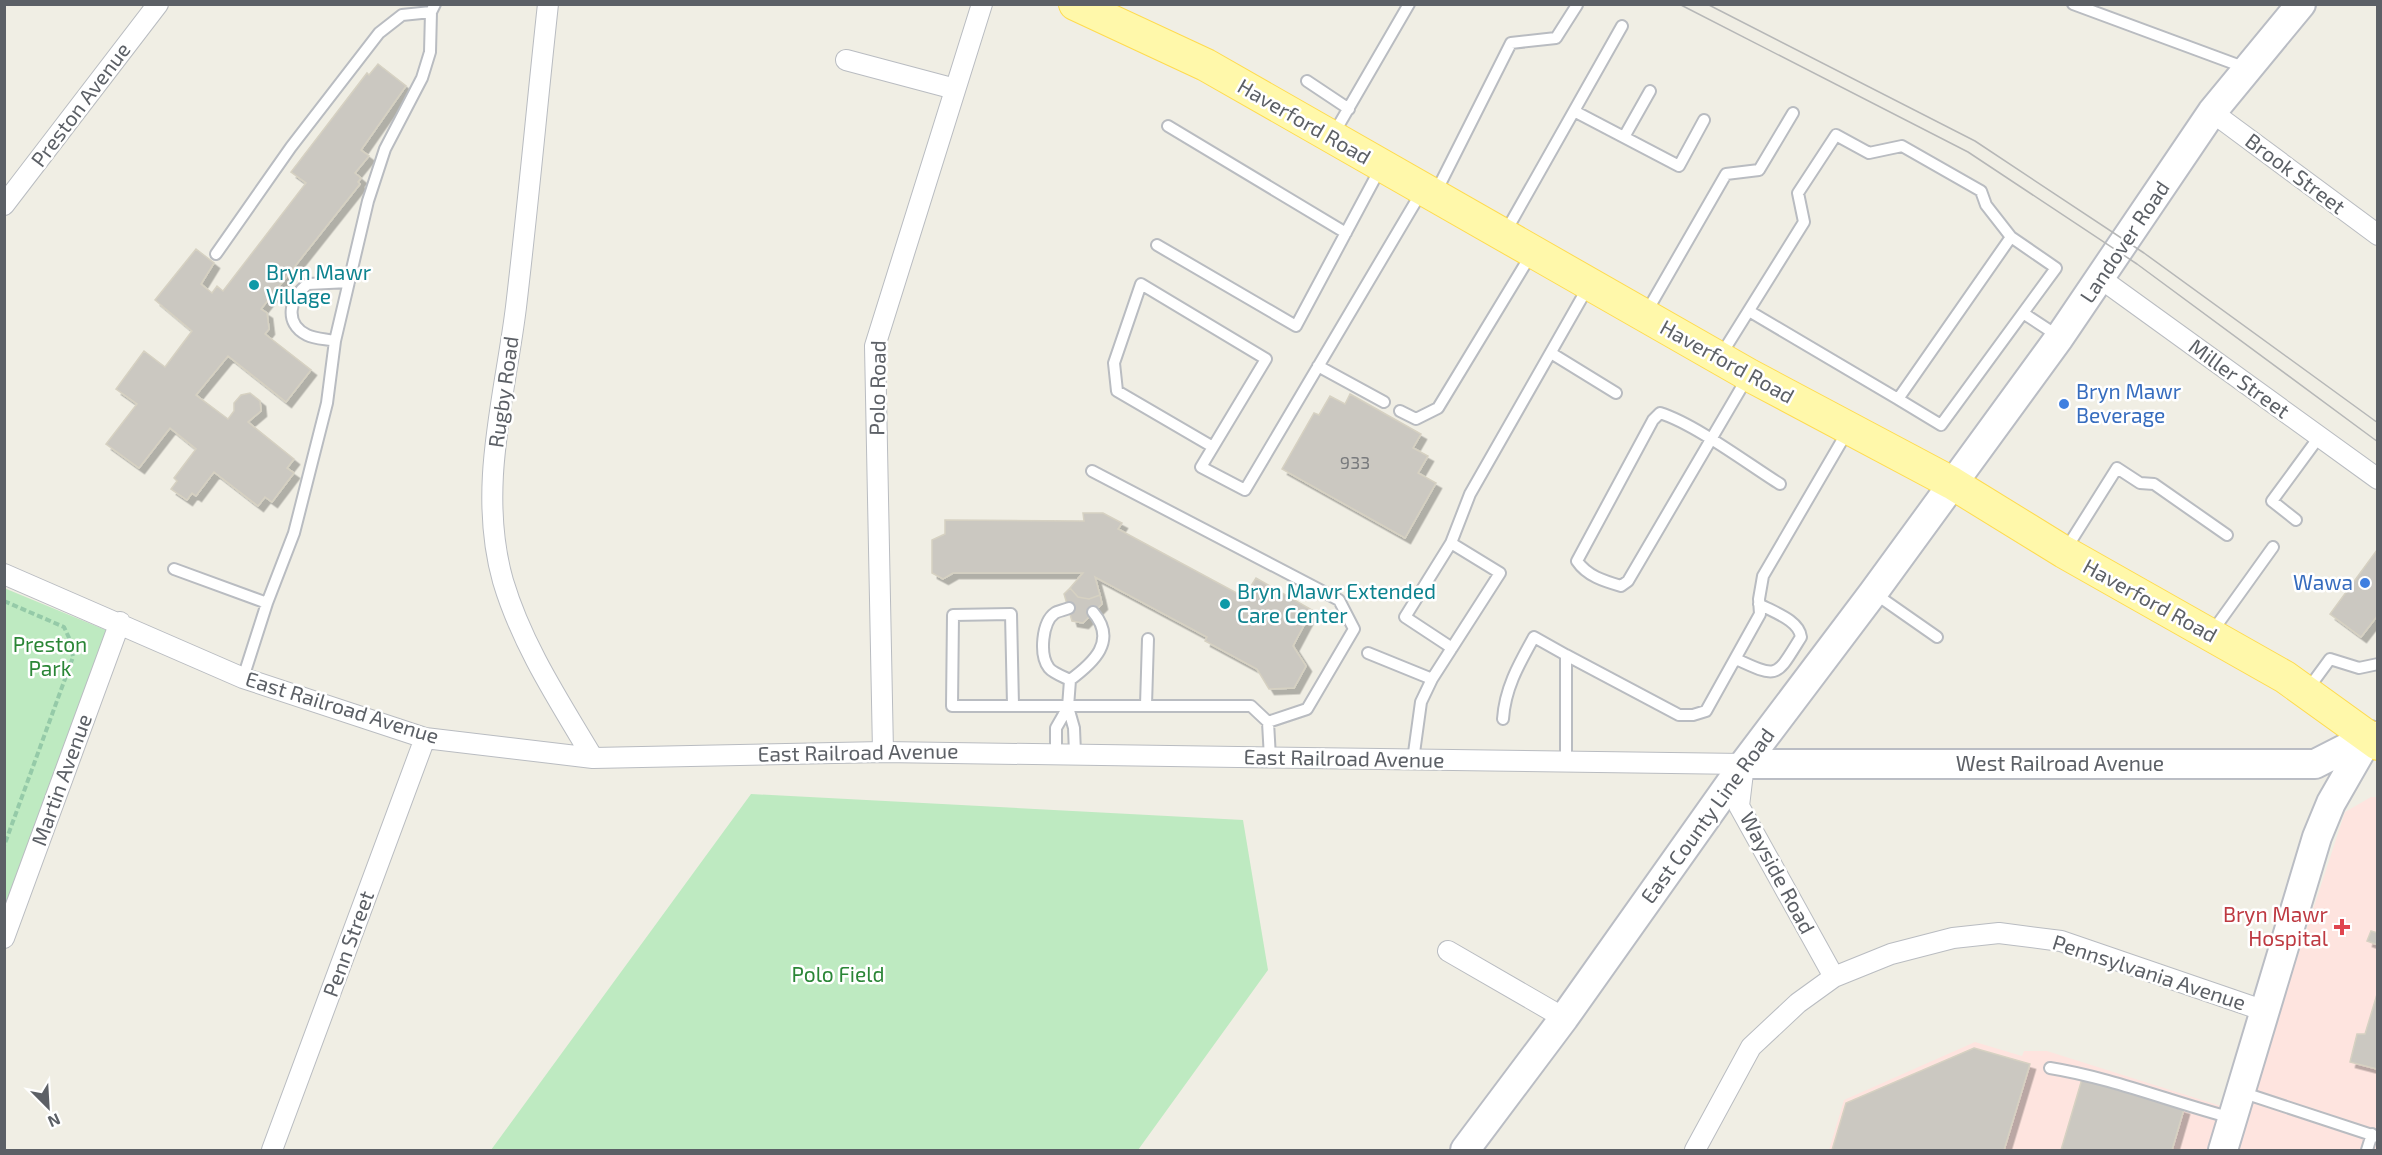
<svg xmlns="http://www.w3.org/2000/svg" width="2382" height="1155" viewBox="0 0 2382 1155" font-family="'Exo 2',sans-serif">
	<defs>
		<filter id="shadow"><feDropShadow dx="5.5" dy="5.5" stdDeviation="0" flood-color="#0004"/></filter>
	</defs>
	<rect width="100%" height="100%" fill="#f0eee4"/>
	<path fill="#fee4df" d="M 2371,797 L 2377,797 L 2377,1150 L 1829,1150 L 1844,1100 L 1975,1042 L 2022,1056 L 2024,1051 L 2047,1051 L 2246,1114 L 2345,812 Z"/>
	<path fill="#beeac1" d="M 4,588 L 108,631 L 5,910 Z
		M 751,794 L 1243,820 L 1268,970 L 1138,1150 L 491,1150 Z"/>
	<path fill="#cbc8c1" stroke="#d6d1c2" stroke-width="1.5" filter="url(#shadow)" d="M 378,64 L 406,86 L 361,150 L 369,156 L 355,173 L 361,178 L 358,182 L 360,184 L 261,309 L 267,313 L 269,329 L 265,334 L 311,370 L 286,402 L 228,356 L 196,395 L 228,419 L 234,411 L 234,403 L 241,395 L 250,393 L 260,401 L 261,411 L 248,422 L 294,459 L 287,468 L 294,473 L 272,502 L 265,497 L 258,506 L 214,472 L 196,496 L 192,493 L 187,500 L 171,489 L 177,481 L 174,478 L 196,449 L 170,428 L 139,468 L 106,444 L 137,404 L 116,389 L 144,351 L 165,367 L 192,331 L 155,300 L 196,249 L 214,263 L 201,284 L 212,293 L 217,286 L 223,291 L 306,183 L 291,172 L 367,73 L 369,75 Z
		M 1350,394 L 1421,434 L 1413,448 L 1428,456 L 1418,473 L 1436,483 L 1405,538 L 1282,469 L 1314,413 L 1319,415 L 1330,396 L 1345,404 Z
		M 1083,513 L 1103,513 L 1122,523 L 1118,529 L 1244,597 L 1256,578 L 1312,610 L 1293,646 L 1306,666 L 1294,688 L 1269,689 L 1257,669 L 1205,641 L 1207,637 L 1095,577 L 1100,595 L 1089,599 L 1078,597 L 1070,588 L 1083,573 L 953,573 L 943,579 L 932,573 L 932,540 L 945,534 L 945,520 L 1084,521 Z
		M 2377,550 L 2378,615 L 2361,637 L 2330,614 Z
		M 1070,588 L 1078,597 L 1089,599 L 1100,595 L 1102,604 L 1083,623 L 1072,621 L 1064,594 Z
		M 2371,931 L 2378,933 L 2378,945 L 2367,941 Z
		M 2378,991 L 2378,1069 L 2377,1069 L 2350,1062 L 2357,1034 L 2365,1034 Z
		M 1974,1048 L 2030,1064 L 2004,1150 L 1832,1150 L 1846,1103 Z
		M 2082,1079 L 2184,1109 L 2172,1150 L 2061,1150 Z"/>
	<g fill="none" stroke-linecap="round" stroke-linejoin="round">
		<defs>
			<path id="lane" d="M 2073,4 L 2246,68
				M 1307,81 L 1349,109
				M 1574,111 L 1679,166 L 1704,120
				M 1168,126 L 1346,233
				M 1333,135 L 1409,4
				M 1624,137 L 1650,91
				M 1435,194 L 1511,43 L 1556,38 L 1577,5
				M 1505,233 L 1622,26
				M 1157,245 L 1296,326 L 1381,167
				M 216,254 L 291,147 L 379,33 L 402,15 L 431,12
				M 1646,313 L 1726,174 L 1759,170 L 1793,113
				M 2023,313 L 2058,336
				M 335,341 C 326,339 315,339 307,335 C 283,323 290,297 308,284 L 349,282
				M 1551,353 L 1616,393
				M 1721,355 L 1804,222 L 1798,193 L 1836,135 L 1869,153 L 1902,146 L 1981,191 L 1986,205 L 2011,237 L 1898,399 L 1749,311
				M 1318,366 L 1384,402
				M 1747,378 L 1628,581 L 1621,586 C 1604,581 1587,576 1577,561 L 1653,420 L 1660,413 C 1695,424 1748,464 1780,484
				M 1898,399 L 1941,425 L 2056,268 L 2011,237
				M 1400,411 L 1416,419 L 1438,408 L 1532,253
				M 1213,447 L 1117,391 L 1114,363 L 1141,284 L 1266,359 L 1201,467 L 1245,490 L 1422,191
				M 1092,471 L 1339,600 L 1354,629 L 1307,709 L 1268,722
				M 2296,520 L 2272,501 L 2319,437
				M 1451,543 L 1470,494 L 1588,287
				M 2066,549 L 2117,468 L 2140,483 L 2154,484 L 2227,535
				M 174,569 L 267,603
				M 1874,593 L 1937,637
				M 1069,608 C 1065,610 1058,611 1055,613 C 1042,622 1039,655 1049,668 C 1053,673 1064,677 1070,680
				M 2212,632 L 2273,547
				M 1368,653 L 1432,679 L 1421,702 L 1413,760
				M 1736,659 C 1779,679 1776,677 1801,637 C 1799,620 1773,612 1759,604
				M 243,678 L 267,603 L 294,533 L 327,403 L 335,341 L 368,201 L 385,149 L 422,78 L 430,52 L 431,12 L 435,4
				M 1432,679 L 1500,573 L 1451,543 L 1405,617 L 1452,648
				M 2308,689 L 2330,659 L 2359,668 L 2378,664
				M 1013,705 L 1011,614 L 953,615 L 952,706 L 1251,706 L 1268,722 L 1270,758
				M 1146,705 L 1148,639
				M 1503,719 C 1505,688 1519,664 1534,637 L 1566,655
				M 1056,753 L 1056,728 L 1068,707
				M 1075,753 L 1074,728 L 1068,707 L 1070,680 C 1093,663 1118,641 1093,612
				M 1566,761 L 1566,655 L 1679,715 L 1693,715 L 1706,711 L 1760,614 L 1759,599 L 1763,576 L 1847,432
				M 2050,1068 C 2112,1078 2171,1102 2232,1118
				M 2241,1092 L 2378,1137
				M 2367,1150 L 2372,1134"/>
			<path id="street" d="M 548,4 C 537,105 528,206 516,307 C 505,397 477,489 503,581 C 522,645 559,701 593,758
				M 846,60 L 955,89
				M 2212,112 L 2378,235
				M 4,205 L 158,4
				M 2100,278 L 2378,479
				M 4,574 L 243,678 L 425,738 L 593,758 L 883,752 L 1744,764 L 1739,806 L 1834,977
				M 883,752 L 875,346 L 982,4
				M 4,938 L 120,622
				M 1448,951 L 1564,1018
				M 272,1150 L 425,738
				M 1695,1150 L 1751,1047 L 1798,1003 L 1834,977 L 1891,954 L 1953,938 L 1999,933 L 2061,941 L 2265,1011"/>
			<path id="secondary" d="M 1744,764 L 2315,764 L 2368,737
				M 1465,1150 L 1564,1018 L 1744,764 L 1873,593 L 2059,338 L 2212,112 L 2301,4
				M 2223,1150 L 2317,837 L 2331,803 L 2370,735"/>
			<path id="primary" d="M 1075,4 L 1206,65 L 1749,375 L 1952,483 L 2064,552 L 2285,677 L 2378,744"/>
		</defs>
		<use href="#lane" stroke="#b9bcc1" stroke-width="14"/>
		<use href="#street" stroke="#b9bcc1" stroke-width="22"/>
		<use href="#secondary" stroke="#babdc4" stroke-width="32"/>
		<use href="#primary" stroke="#ffdb4e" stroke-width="34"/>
		<path stroke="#95caa8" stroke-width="4" stroke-dasharray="6 3" stroke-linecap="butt" d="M 4,601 L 64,627 L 70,640 L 73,657 L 4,846"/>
		<use href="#lane" stroke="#fff" stroke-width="10"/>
		<use href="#street" stroke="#fff" stroke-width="20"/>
		<use href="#secondary" stroke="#fff" stroke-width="28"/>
		<use href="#primary" stroke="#fff8aa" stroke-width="32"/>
		<path stroke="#b6b7b7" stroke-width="1.5" d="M 1679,4 L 1968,152 L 2137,264 L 2378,442
			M 1707,4 L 1975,141 L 2144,253 L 2378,423"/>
	</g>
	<g fill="#0f9aa8" stroke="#fff" stroke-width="2">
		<circle cx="254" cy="285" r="6"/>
		<circle cx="1225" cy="604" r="6"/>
	</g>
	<g fill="#3f7fe0" stroke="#fff" stroke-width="2">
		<circle cx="2064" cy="404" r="6"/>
		<circle cx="2365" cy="583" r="6"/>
	</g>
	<path fill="#e0444e" stroke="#fff" stroke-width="2" d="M2339 918h6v6h6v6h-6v6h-6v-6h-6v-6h6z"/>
	<g text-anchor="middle" stroke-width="5" stroke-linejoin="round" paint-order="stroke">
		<g font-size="18" fill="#787a7d">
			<text x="1355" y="469">933</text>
		</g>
		<g font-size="21" fill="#5c6066" stroke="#fff">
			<text transform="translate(81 105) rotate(-53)" y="7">Preston Avenue</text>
			<text transform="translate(1304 122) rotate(30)" y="7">Haverford Road</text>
			<text transform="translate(2295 174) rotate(37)" y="7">Brook Street</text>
			<text transform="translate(2125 242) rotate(-56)" y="7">Landover Road</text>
			<text transform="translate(1727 362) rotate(29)" y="7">Haverford Road</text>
			<text transform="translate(2239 379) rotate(36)" y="7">Miller Street</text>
			<text transform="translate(878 388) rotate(-89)" y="7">Polo Road</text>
			<text transform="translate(504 392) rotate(-82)" y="7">Rugby Road</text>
			<text transform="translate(2150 601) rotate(29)" y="7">Haverford Road</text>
			<text transform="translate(342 708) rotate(17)" y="7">East Railroad Avenue</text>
			<text transform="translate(858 753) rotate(-1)" y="7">East Railroad Avenue</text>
			<text transform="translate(1344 759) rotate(1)" y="7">East Railroad Avenue</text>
			<text x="2060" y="771">West Railroad Avenue</text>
			<text transform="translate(62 780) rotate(-70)" y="7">Martin Avenue</text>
			<text transform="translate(1708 816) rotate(-54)" y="7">East County Line Road</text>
			<text transform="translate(1777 873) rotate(62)" y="7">Wayside Road</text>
			<text transform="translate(349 944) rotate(-70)" y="7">Penn Street</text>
			<text transform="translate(2149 973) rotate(18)" y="7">Pennsylvania Avenue</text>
		</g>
		<g font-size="21" fill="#0d838f" stroke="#fff" text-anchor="start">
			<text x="266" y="280">Bryn Mawr<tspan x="266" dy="24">Village</tspan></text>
			<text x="1237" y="599">Bryn Mawr Extended<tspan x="1237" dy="24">Care Center</tspan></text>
		</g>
		<g font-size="21" fill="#366cbe" stroke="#fff" text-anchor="start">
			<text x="2076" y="399">Bryn Mawr<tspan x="2076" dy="24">Beverage</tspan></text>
			<text x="2353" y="590" text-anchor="end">Wawa</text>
		</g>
		<g font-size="21" fill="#2b8637" stroke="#fff">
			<text x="50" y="652">Preston<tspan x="50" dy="24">Park</tspan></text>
			<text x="838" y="982">Polo Field</text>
		</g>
		<g font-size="21" fill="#be3a42" stroke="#fff" text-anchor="end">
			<text x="2328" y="922">Bryn Mawr<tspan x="2328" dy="24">Hospital</tspan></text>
		</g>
	</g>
	<rect width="2382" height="1155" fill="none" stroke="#5c6066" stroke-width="12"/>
	<g transform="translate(48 1107) rotate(156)" stroke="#ffffff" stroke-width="4.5" paint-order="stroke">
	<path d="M0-4.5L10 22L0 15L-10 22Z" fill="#5c6066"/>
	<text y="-9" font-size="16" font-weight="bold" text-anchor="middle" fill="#5c6066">N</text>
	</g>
</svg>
